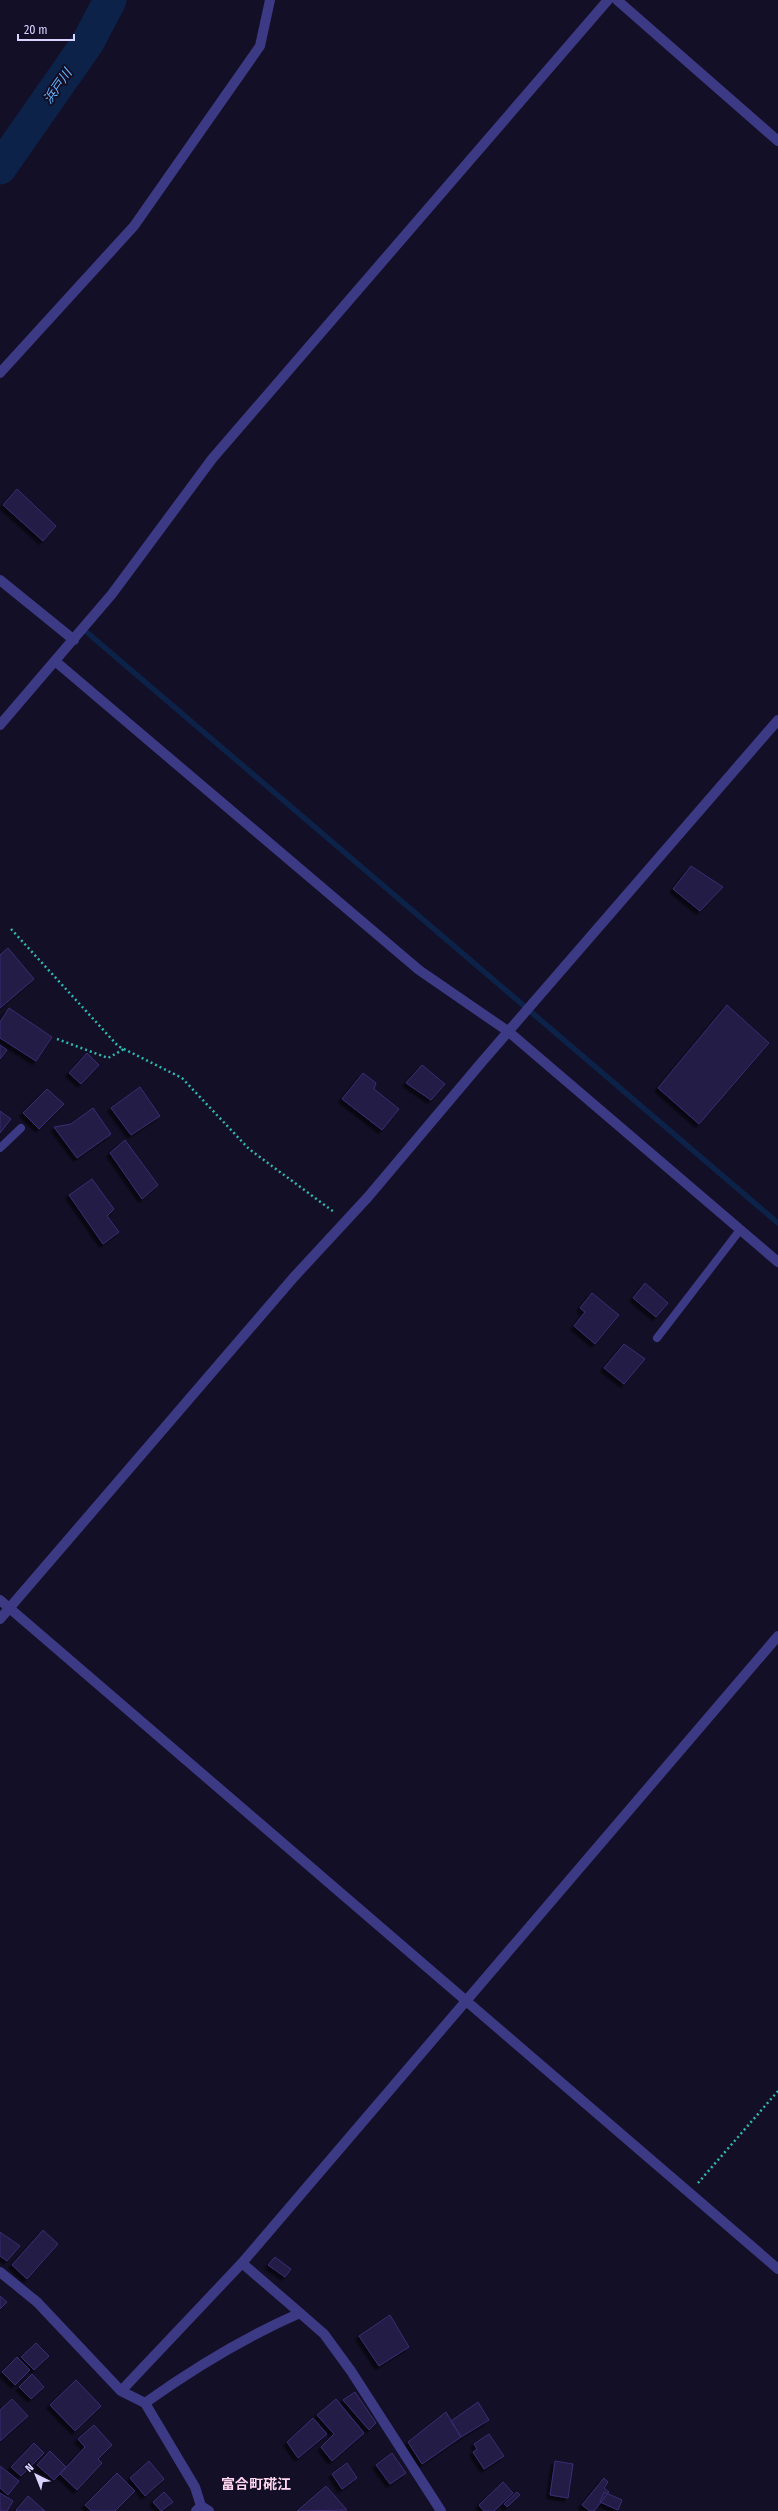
<svg xmlns="http://www.w3.org/2000/svg" width="778" height="2511" viewBox="0 0 778 2511" font-family="'Fira Sans Condensed','Noto Sans JP',sans-serif">
	<defs>
		<filter id="shadow"><feDropShadow dx="-3.5" dy="3.5" stdDeviation="1" flood-color="#0009"/></filter>
	</defs>
	<rect width="100%" height="100%" fill="#130f26"/>
	<g fill="none" stroke-linecap="round" stroke-linejoin="round">
		<path stroke="#0c2248" stroke-width="5.5" d="M 83,629 L 778,1223"/>
		<path stroke="#0c2248" stroke-width="33" d="M 0,168 L 88,42 L 110,0"/>
	</g>
	<path fill="#241b47" stroke="#3b2d73" filter="url(#shadow)" d="M 17,489 L 56,526 L 43,541 L 3,505 Z
		M 691,866 L 723,887 L 700,911 L 673,889 Z
		M 8,948 L 34,979 L 0,1008 L 0,955 Z
		M 727,1005 L 769,1043 L 699,1124 L 658,1088 Z
		M 9,1008 L 52,1037 L 36,1061 L 0,1038 L 0,1022 Z
		M 0,1045 L 7,1050 L 0,1059 Z
		M 87,1053 L 99,1065 L 81,1084 L 69,1073 Z
		M 422,1065 L 445,1084 L 431,1100 L 406,1083 Z
		M 363,1073 L 376,1083 L 374,1089 L 399,1109 L 382,1130 L 342,1099 Z
		M 140,1087 L 160,1116 L 131,1135 L 111,1108 Z
		M 47,1089 L 64,1104 L 39,1129 L 23,1113 Z
		M 93,1108 L 111,1134 L 77,1158 L 54,1127 L 71,1124 Z
		M 0,1111 L 11,1119 L 0,1133 Z
		M 125,1140 L 158,1185 L 142,1199 L 110,1153 Z
		M 92,1179 L 114,1209 L 107,1216 L 119,1232 L 103,1244 L 69,1195 Z
		M 645,1283 L 668,1303 L 656,1317 L 633,1298 Z
		M 592,1293 L 619,1315 L 595,1344 L 574,1326 L 585,1312 L 580,1308 Z
		M 624,1344 L 645,1359 L 624,1384 L 604,1368 Z
		M 43,2230 L 58,2244 L 27,2279 L 12,2265 Z
		M 0,2232 L 20,2246 L 7,2261 L 0,2256 Z
		M 275,2257 L 291,2269 L 285,2277 L 268,2265 Z
		M 0,2296 L 7,2302 L 0,2309 Z
		M 390,2315 L 409,2347 L 379,2366 L 359,2336 Z
		M 36,2343 L 49,2356 L 34,2370 L 21,2357 Z
		M 17,2357 L 30,2370 L 15,2385 L 2,2372 Z
		M 32,2374 L 44,2387 L 31,2399 L 19,2387 Z
		M 76,2380 L 101,2406 L 75,2431 L 50,2405 Z
		M 355,2392 L 376,2423 L 369,2430 L 343,2400 Z
		M 12,2399 L 28,2416 L 0,2441 L 0,2410 Z
		M 336,2399 L 364,2433 L 332,2461 L 321,2447 L 334,2434 L 317,2415 Z
		M 478,2402 L 489,2420 L 461,2437 L 451,2421 Z
		M 446,2412 L 461,2437 L 422,2464 L 408,2442 Z
		M 313,2418 L 327,2434 L 298,2458 L 287,2442 Z
		M 94,2425 L 112,2445 L 98,2459 L 102,2463 L 77,2490 L 60,2474 L 85,2447 L 78,2439 Z
		M 489,2434 L 504,2456 L 484,2469 L 473,2452 L 477,2449 L 474,2444 Z
		M 34,2443 L 44,2453 L 21,2476 L 11,2467 Z
		M 50,2451 L 66,2467 L 54,2480 L 37,2465 Z
		M 392,2453 L 406,2473 L 390,2484 L 376,2465 Z
		M 149,2461 L 164,2479 L 145,2496 L 130,2478 Z
		M 555,2461 L 573,2464 L 568,2498 L 550,2495 Z
		M 347,2463 L 357,2478 L 342,2489 L 332,2474 Z
		M 0,2466 L 19,2481 L 8,2495 L 0,2488 Z
		M 117,2473 L 135,2491 L 115,2511 L 91,2511 L 85,2505 Z
		M 604,2478 L 608,2482 L 604,2488 L 609,2492 L 594,2511 L 590,2511 L 582,2505 Z
		M 503,2482 L 513,2493 L 494,2511 L 484,2511 L 479,2505 Z
		M 326,2486 L 347,2510 L 297,2511 Z
		M 164,2492 L 173,2502 L 161,2511 L 153,2502 Z
		M 517,2492 L 520,2495 L 507,2507 L 504,2504 Z
		M 604,2492 L 622,2500 L 618,2510 L 600,2502 Z
		M 0,2493 L 13,2501 L 7,2511 L 0,2511 Z
		M 28,2496 L 45,2511 L 17,2511 L 16,2510 Z"/>
	<g fill="none" stroke-linecap="round" stroke-linejoin="round">
		<path stroke="#2fb8b0" stroke-width="2.5" stroke-dasharray="2 3" stroke-linecap="butt" d="M 11,929 L 118,1046 L 182,1078 L 249,1149 L 334,1212
			M 57,1039 L 108,1058 L 124,1049
			M 698,2183 L 778,2091"/>
		<path stroke="#3d3a85" stroke-width="8" d="M 0,1148 L 21,1128
			M 657,1338 L 740,1230"/>
		<path stroke="#3d3a85" stroke-width="10" d="M 617,0 L 778,141
			M 0,373 L 134,226 L 260,46 L 270,0
			M 0,580 L 74,640
			M 55,661 L 419,970 L 509,1032 L 778,1262
			M 0,725 L 112,594 L 212,459 L 608,0
			M 0,1600 L 778,2269
			M 242,2263 L 300,2313
			M 0,2272 L 37,2302 L 121,2391 L 145,2403 L 195,2487 L 201,2506 L 196,2511
			M 121,2391 L 242,2263 L 778,1636
			M 145,2403 C 194,2368 245,2337 300,2313 L 324,2334 L 351,2371 L 441,2511
			M 201,2506 L 209,2511"/>
		<path stroke="#3d3a85" stroke-width="10" d="M 0,1619 L 294,1277 L 368,1197 L 481,1063 L 778,720"/>
	</g>
	<g text-anchor="middle" stroke-width="4" stroke-linejoin="round" paint-order="stroke">
		<g font-size="13" font-style="italic" fill="#62b6ff" stroke="#130f26">
			<text transform="translate(57 86) rotate(-55)" y="5">浜戸川</text>
		</g>
		<g font-size="14" font-weight="bold" fill="#ffd6f0" stroke="#130f26">
			<text x="256" y="2489">富合町硴江</text>
		</g>
	</g>
	<g transform="translate(36 2475) rotate(317)" stroke="#130f26" stroke-width="3" paint-order="stroke">
	<path d="M0-3L7 15L0 10L-7 15Z" fill="#d9d4ff"/>
	<text y="-6" font-size="11" font-weight="bold" text-anchor="middle" fill="#d9d4ff">N</text>
	</g>
	<path d="M18 34v6h56v-6" fill="none" stroke="#d9d4ff" stroke-width="2"/>
	<text x="24" y="34" font-size="12" fill="#d9d4ff" stroke="#130f26" stroke-width="3" paint-order="stroke">20 m</text>
</svg>
